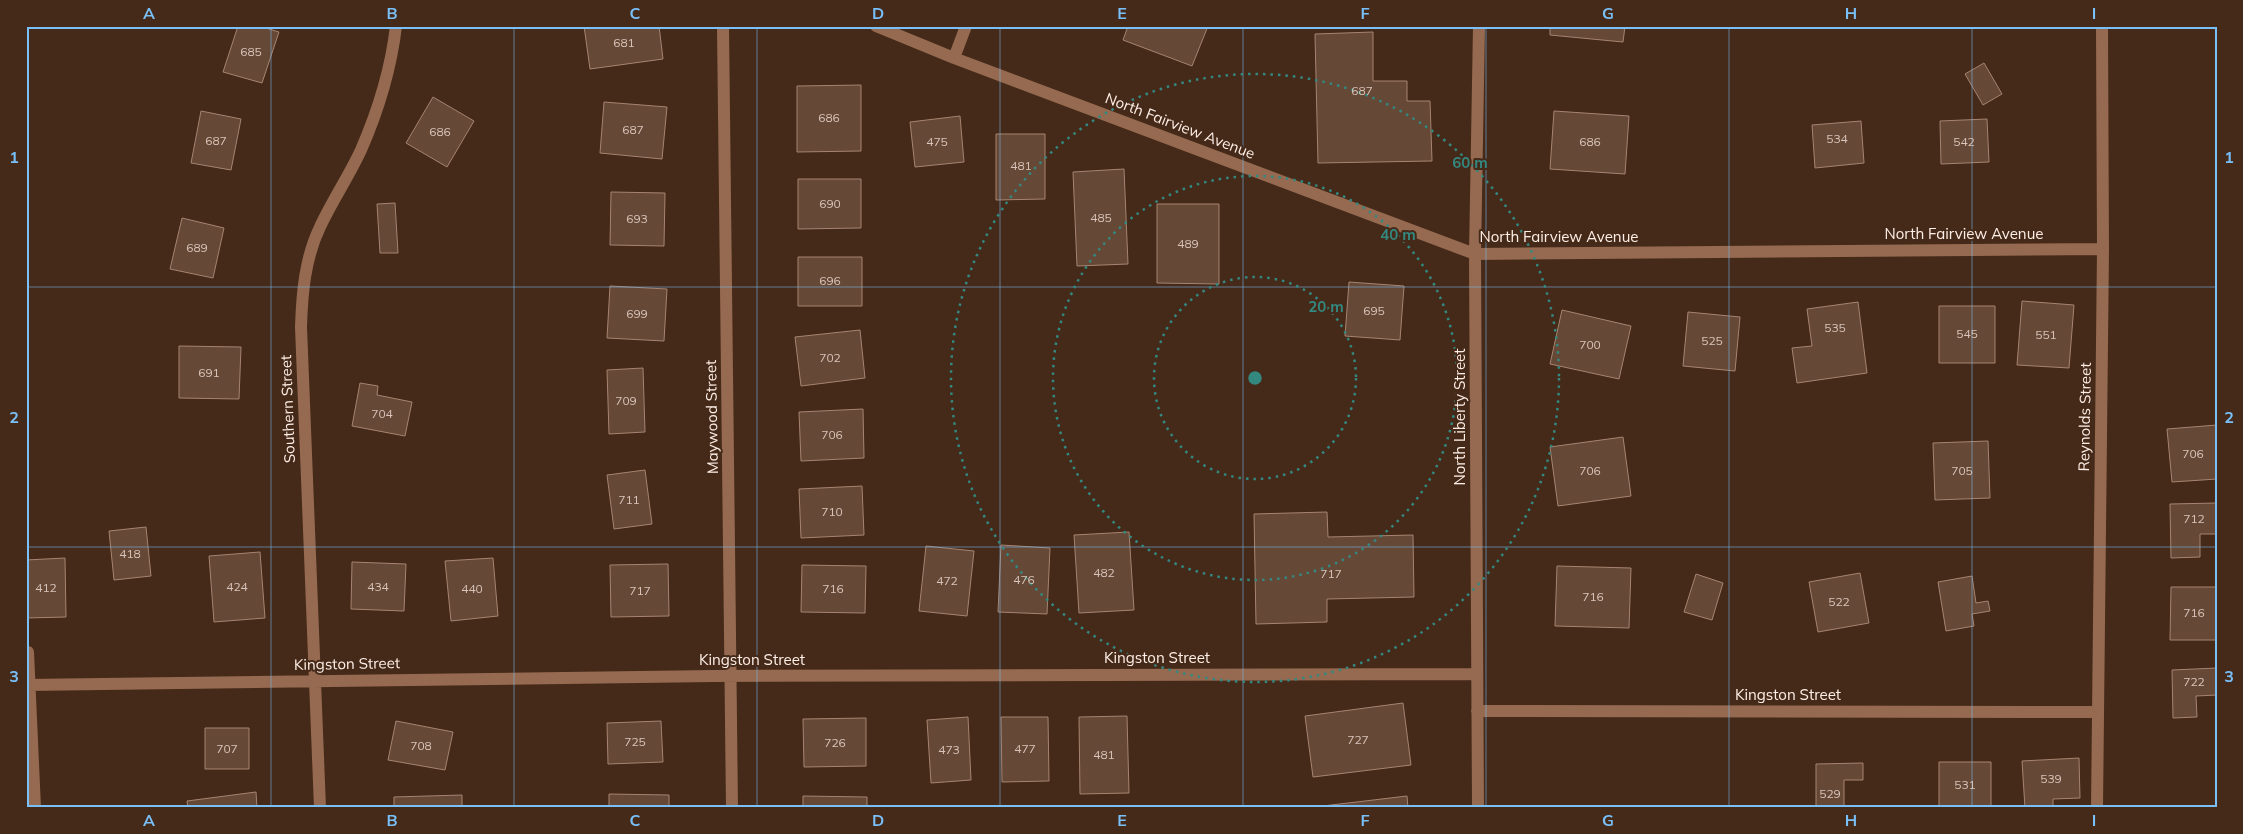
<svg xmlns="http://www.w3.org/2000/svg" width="2243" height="834" viewBox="0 0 2243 834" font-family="Mulish,sans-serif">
	<rect width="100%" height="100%" fill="#452a19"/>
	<path fill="#664836" stroke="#a68471" d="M 238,26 L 259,26 L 279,32 L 262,83 L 223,72 Z
		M 584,26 L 659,26 L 663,59 L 590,69 Z
		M 1128,26 L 1208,26 L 1192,66 L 1123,40 Z
		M 1550,26 L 1625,26 L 1623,42 L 1550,35 Z
		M 1373,32 L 1373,81 L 1407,81 L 1407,101 L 1430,101 L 1432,161 L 1318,163 L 1315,34 Z
		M 1984,63 L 2002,94 L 1983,105 L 1965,74 Z
		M 861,85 L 861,151 L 797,152 L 797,86 Z
		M 433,97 L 474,121 L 447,167 L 406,143 Z
		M 604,102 L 667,107 L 662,159 L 600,153 Z
		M 201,111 L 241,119 L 231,170 L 191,163 Z
		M 1554,111 L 1629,116 L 1625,174 L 1550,169 Z
		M 960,116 L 964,162 L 915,167 L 910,122 Z
		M 1987,119 L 1989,162 L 1941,164 L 1940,121 Z
		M 1861,121 L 1864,163 L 1815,168 L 1812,125 Z
		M 996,134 L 1045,134 L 1045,199 L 996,200 Z
		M 1124,169 L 1128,264 L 1077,266 L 1073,172 Z
		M 798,179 L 861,179 L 861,228 L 798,229 Z
		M 611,192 L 665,193 L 664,246 L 610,245 Z
		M 395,203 L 398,253 L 380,253 L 377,204 Z
		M 1157,204 L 1219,204 L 1219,284 L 1157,283 Z
		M 182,218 L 224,228 L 213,278 L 170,269 Z
		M 798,257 L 862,257 L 862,306 L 798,306 Z
		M 1349,282 L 1404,286 L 1400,340 L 1345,336 Z
		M 610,286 L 667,289 L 664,341 L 607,338 Z
		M 2022,301 L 2074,305 L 2069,368 L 2017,365 Z
		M 1858,302 L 1867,373 L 1797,383 L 1792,348 L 1812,346 L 1807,309 Z
		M 1939,306 L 1995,306 L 1995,363 L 1939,363 Z
		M 1562,310 L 1631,326 L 1619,379 L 1550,364 Z
		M 1688,312 L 1740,317 L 1735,371 L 1683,366 Z
		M 860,330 L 865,378 L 801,386 L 795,337 Z
		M 179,346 L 241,347 L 239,399 L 179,398 Z
		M 643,368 L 645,432 L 609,434 L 607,370 Z
		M 360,383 L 378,386 L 377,395 L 412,402 L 405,436 L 352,426 Z
		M 863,409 L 864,458 L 801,461 L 799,412 Z
		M 2217,425 L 2217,479 L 2172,482 L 2167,429 Z
		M 1623,437 L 1631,496 L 1558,506 L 1550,447 Z
		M 1988,441 L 1990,498 L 1935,500 L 1933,443 Z
		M 645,470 L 652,524 L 614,529 L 607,475 Z
		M 862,486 L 864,535 L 801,538 L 799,489 Z
		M 2217,503 L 2217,534 L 2200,534 L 2200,557 L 2171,558 L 2170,504 Z
		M 1327,512 L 1328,537 L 1413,535 L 1414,597 L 1327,599 L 1327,622 L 1256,624 L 1254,514 Z
		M 146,527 L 151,576 L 114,580 L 109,531 Z
		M 1129,532 L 1134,610 L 1079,613 L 1074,535 Z
		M 1001,545 L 1050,548 L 1047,614 L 998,612 Z
		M 926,546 L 974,551 L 967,616 L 919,611 Z
		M 260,552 L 265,618 L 214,622 L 209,556 Z
		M 65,558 L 66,617 L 26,618 L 26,560 Z
		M 493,558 L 498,616 L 451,621 L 445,561 Z
		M 352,562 L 406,564 L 404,611 L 351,609 Z
		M 668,564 L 669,616 L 611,617 L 610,565 Z
		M 802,565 L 866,566 L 865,613 L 801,612 Z
		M 1557,566 L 1631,568 L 1629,628 L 1555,626 Z
		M 1860,573 L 1869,623 L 1818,632 L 1809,582 Z
		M 1696,574 L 1723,583 L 1712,620 L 1684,612 Z
		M 1972,576 L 1976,603 L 1988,601 L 1990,611 L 1972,614 L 1974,626 L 1946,631 L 1938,582 Z
		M 2171,587 L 2217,587 L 2217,640 L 2170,640 Z
		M 2217,668 L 2217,695 L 2196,696 L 2197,717 L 2173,718 L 2172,670 Z
		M 1403,703 L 1411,765 L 1313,777 L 1305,716 Z
		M 1127,716 L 1129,793 L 1080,794 L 1079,717 Z
		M 968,717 L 971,780 L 931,783 L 927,720 Z
		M 1001,717 L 1048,717 L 1049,781 L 1002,782 Z
		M 866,718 L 866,766 L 804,767 L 803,719 Z
		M 396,721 L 453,732 L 445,770 L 388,760 Z
		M 661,721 L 663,762 L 608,764 L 607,723 Z
		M 205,728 L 249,728 L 249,769 L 205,769 Z
		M 2079,758 L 2080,798 L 2053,799 L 2053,808 L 2025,808 L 2022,761 Z
		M 1939,762 L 1991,762 L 1991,808 L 1939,808 Z
		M 1863,763 L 1863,780 L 1844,780 L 1844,808 L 1816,808 L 1816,764 Z
		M 256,792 L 257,808 L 188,808 L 187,801 Z
		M 609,794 L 669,795 L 669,808 L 609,808 Z
		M 462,795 L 462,808 L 394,808 L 394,797 Z
		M 803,796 L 867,797 L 867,808 L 803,808 Z
		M 1407,796 L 1408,808 L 1306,808 Z"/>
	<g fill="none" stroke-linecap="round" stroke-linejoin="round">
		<path stroke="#966a50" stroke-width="12" d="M 723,26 L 732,808
			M 876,26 L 954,58 L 1475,254 L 2103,249
			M 954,58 L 966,26
			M 28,652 L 35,808
			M 26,685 L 714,676 L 1477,674
			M 1477,711 L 2098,712
			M 320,808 L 301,327 C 302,293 305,258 320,227 C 332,201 349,176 361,150 C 378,111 391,69 396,26
			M 1478,808 L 1475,254 L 1479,26
			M 2097,808 L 2103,249 L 2102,26"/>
	</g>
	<path fill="none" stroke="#79bff8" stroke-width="1" stroke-opacity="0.55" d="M 271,26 L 271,808M 514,26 L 514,808M 757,26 L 757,808M 1000,26 L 1000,808M 1243,26 L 1243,808M 1486,26 L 1486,808M 1729,26 L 1729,808M 1972,26 L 1972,808M 26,287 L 2217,287M 26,547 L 2217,547"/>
	<g fill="none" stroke="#338880" stroke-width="2.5" stroke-dasharray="2.5 5">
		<circle cx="1255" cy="378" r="101"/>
		<circle cx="1255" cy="378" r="202"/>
		<circle cx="1255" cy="378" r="304"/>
	</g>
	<g text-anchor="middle" stroke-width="4" stroke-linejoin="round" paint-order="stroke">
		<g font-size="12" fill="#d8c4ba">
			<text x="624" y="47">681</text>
			<text x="251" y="56">685</text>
			<text x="1362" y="95">687</text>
			<text x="829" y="122">686</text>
			<text x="633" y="134">687</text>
			<text x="440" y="136">686</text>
			<text x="1837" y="143">534</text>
			<text x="216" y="145">687</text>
			<text x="937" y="146">475</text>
			<text x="1590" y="146">686</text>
			<text x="1964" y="146">542</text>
			<text x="1021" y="170">481</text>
			<text x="830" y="208">690</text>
			<text x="1101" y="222">485</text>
			<text x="637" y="223">693</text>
			<text x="1188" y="248">489</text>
			<text x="197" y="252">689</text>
			<text x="830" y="285">696</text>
			<text x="1374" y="315">695</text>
			<text x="637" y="318">699</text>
			<text x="1835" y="332">535</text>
			<text x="1967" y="338">545</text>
			<text x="2046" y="339">551</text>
			<text x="1712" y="345">525</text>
			<text x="1590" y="349">700</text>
			<text x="830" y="362">702</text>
			<text x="209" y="377">691</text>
			<text x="626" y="405">709</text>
			<text x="382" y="418">704</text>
			<text x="832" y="439">706</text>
			<text x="2193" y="458">706</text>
			<text x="1590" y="475">706</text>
			<text x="1962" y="475">705</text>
			<text x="629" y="504">711</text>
			<text x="832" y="516">710</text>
			<text x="2194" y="523">712</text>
			<text x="130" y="558">418</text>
			<text x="1104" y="577">482</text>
			<text x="1331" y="578">717</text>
			<text x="1024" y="584">476</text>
			<text x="947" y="585">472</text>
			<text x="237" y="591">424</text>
			<text x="378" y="591">434</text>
			<text x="46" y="592">412</text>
			<text x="472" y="593">440</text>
			<text x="833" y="593">716</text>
			<text x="640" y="595">717</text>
			<text x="1593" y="601">716</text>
			<text x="1839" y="606">522</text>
			<text x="2194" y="617">716</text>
			<text x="2194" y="686">722</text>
			<text x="1358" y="744">727</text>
			<text x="635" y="746">725</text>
			<text x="835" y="747">726</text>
			<text x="421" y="750">708</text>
			<text x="227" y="753">707</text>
			<text x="1025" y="753">477</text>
			<text x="949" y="754">473</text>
			<text x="1104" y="759">481</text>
			<text x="2051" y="783">539</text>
			<text x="1965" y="789">531</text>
			<text x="1830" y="798">529</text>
		</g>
		<g font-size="15" fill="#feeee6" stroke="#452a19">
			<text transform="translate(1180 126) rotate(21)" y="5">North Fairview Avenue</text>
			<text x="1964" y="239">North Fairview Avenue</text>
			<text x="1559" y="242">North Fairview Avenue</text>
			<text transform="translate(288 409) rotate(-92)" y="5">Southern Street</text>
			<text transform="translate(712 417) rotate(-91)" y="5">Maywood Street</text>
			<text transform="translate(1460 417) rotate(-90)" y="5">North Liberty Street</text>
			<text transform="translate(2085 417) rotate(-89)" y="5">Reynolds Street</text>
			<text x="1157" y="663">Kingston Street</text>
			<text x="752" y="665">Kingston Street</text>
			<text transform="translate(347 664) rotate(-1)" y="5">Kingston Street</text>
			<text x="1788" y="700">Kingston Street</text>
		</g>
	</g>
	<circle cx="1255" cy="378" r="8" fill="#338880" stroke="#452a19" stroke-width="2.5"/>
	<g font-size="15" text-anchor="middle" font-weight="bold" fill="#338880" stroke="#452a19" stroke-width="4" stroke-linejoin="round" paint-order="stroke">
		<text x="1470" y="168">60 m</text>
		<text x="1398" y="240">40 m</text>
		<text x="1326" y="312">20 m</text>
	</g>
	<rect width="2243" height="834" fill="none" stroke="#452a19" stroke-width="55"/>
	<rect x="28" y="28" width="2188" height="778" fill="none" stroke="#79bff8" stroke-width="2"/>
	<g font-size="16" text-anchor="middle" font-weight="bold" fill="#79bff8">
		<text x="149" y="19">A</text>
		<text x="392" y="19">B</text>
		<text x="635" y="19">C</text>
		<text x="878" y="19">D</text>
		<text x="1122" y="19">E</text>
		<text x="1365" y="19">F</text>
		<text x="1608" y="19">G</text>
		<text x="1851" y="19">H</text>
		<text x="2094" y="19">I</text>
		<text x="14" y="163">1</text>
		<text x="2229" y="163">1</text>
		<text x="14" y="423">2</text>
		<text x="2229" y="423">2</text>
		<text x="14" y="682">3</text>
		<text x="2229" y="682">3</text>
		<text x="149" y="826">A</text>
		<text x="392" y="826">B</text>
		<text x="635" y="826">C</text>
		<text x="878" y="826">D</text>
		<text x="1122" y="826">E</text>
		<text x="1365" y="826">F</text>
		<text x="1608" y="826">G</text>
		<text x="1851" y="826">H</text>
		<text x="2094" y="826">I</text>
	</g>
</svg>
